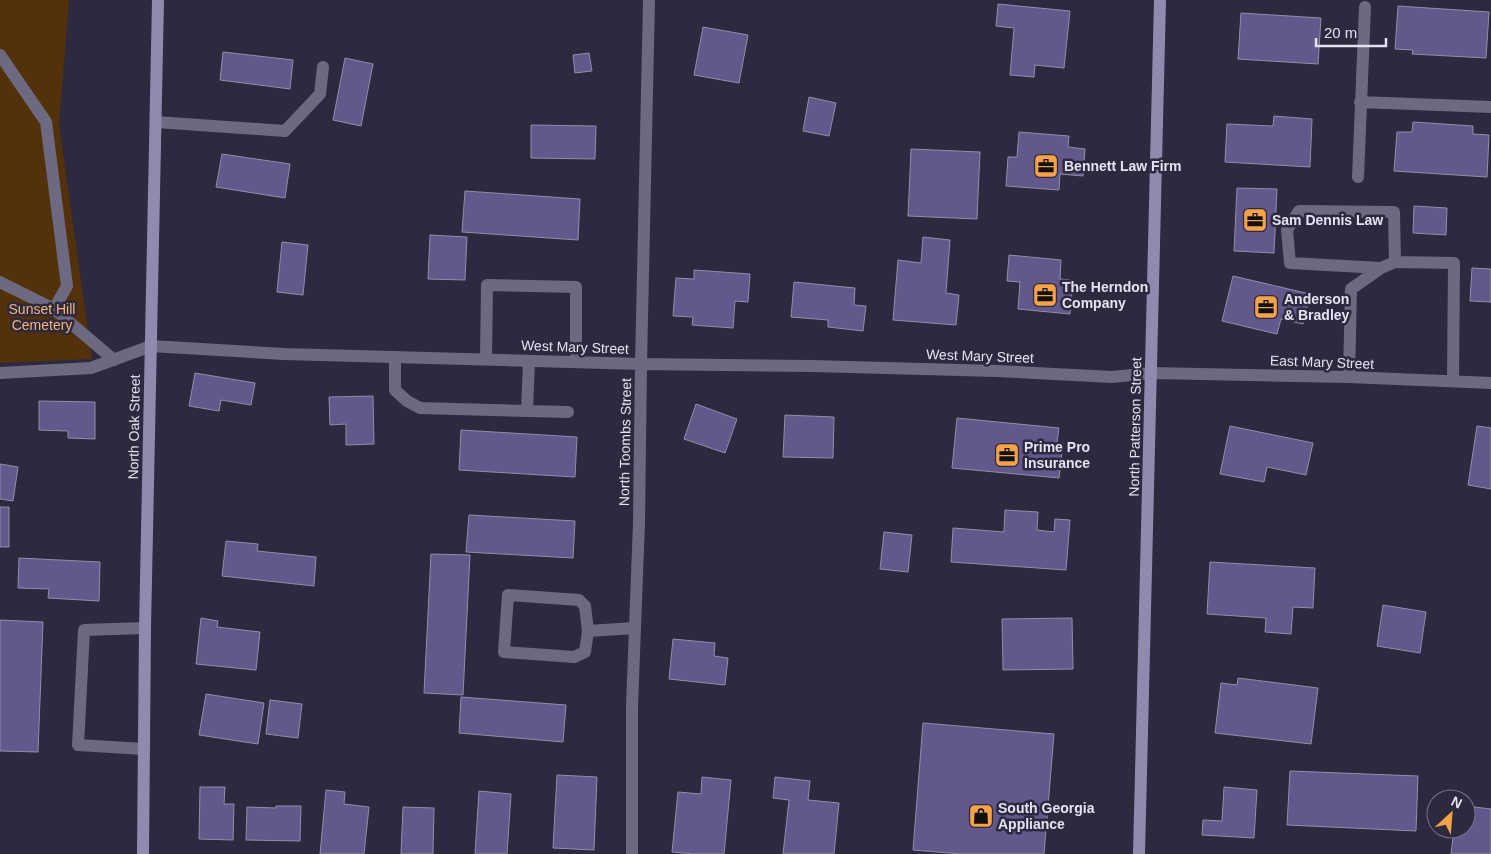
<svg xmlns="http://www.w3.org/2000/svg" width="1491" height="854" viewBox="0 0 1491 854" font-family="Helvetica,sans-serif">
	<rect width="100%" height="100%" fill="#2d293f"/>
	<path fill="#52310b" d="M 0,0 L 69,0 L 59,125 L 92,359 L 0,363 Z"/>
	<path fill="#63588b" stroke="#928ea9" d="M 998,4 L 1070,11 L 1064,68 L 1035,65 L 1034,77 L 1010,75 L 1014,28 L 996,26 Z
		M 1398,6 L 1489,12 L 1486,58 L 1412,54 L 1413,50 L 1395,49 Z
		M 1241,13 L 1321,18 L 1318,64 L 1238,59 Z
		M 703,27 L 748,35 L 739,83 L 694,75 Z
		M 223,52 L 293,60 L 290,89 L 220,80 Z
		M 589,53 L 592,71 L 575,73 L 573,55 Z
		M 345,58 L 373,64 L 361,126 L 333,120 Z
		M 809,97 L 836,103 L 829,136 L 803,131 Z
		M 1274,116 L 1312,119 L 1310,167 L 1225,162 L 1227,124 L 1273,126 Z
		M 1413,122 L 1473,126 L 1473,134 L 1489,135 L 1487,177 L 1394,171 L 1397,132 L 1412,132 Z
		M 531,125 L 596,126 L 595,159 L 531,158 Z
		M 1019,132 L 1069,136 L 1068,147 L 1085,149 L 1083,176 L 1060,174 L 1059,190 L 1006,186 L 1008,157 L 1017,157 Z
		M 911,149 L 980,152 L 977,219 L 908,216 Z
		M 222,154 L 290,164 L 285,198 L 216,187 Z
		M 1237,188 L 1277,189 L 1274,253 L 1234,251 Z
		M 465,191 L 580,199 L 578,240 L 462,232 Z
		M 1414,206 L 1447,208 L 1446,235 L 1413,233 Z
		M 430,235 L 467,237 L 465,280 L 428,279 Z
		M 923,237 L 950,240 L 946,293 L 959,295 L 956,325 L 893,320 L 898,260 L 921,263 Z
		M 282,242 L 308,245 L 303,295 L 277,292 Z
		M 1009,255 L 1061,260 L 1060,279 L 1073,280 L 1070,314 L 1018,309 L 1020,282 L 1007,281 Z
		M 1472,268 L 1491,269 L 1491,302 L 1470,301 Z
		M 694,270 L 750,274 L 748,302 L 735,301 L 733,328 L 692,325 L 693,317 L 673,316 L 676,278 L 694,279 Z
		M 1233,276 L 1310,294 L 1303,324 L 1281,319 L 1277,334 L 1222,321 Z
		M 794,282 L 855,288 L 854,305 L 866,306 L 863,331 L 828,327 L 828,320 L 791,317 Z
		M 195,373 L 255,383 L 251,405 L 221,400 L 219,411 L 189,406 Z
		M 373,396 L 374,444 L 346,445 L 346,424 L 330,425 L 329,397 Z
		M 39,401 L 95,402 L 95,439 L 68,438 L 68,431 L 39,430 Z
		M 696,404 L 737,419 L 725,453 L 684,439 Z
		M 785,415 L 834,417 L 833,458 L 783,457 Z
		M 957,418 L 1059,428 L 1057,443 L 1063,443 L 1059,478 L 952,468 Z
		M 1230,426 L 1313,443 L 1306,475 L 1267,467 L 1264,482 L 1220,474 Z
		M 1477,426 L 1491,428 L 1491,489 L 1468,485 Z
		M 461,430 L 577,437 L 575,477 L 459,470 Z
		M 0,464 L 18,467 L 13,501 L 0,499 Z
		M 0,507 L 9,507 L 9,547 L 0,547 Z
		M 1005,510 L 1038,512 L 1037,530 L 1054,532 L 1055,519 L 1070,520 L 1066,570 L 951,562 L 953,528 L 1004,532 Z
		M 469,515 L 575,521 L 573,558 L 466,552 Z
		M 884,532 L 912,535 L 908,572 L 880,569 Z
		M 226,541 L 258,544 L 257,551 L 316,557 L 314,586 L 222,576 Z
		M 431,554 L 470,555 L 463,695 L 424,693 Z
		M 19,558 L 100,562 L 99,601 L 48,598 L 49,589 L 18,588 Z
		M 1210,562 L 1315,568 L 1313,608 L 1293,607 L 1291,634 L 1265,632 L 1266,618 L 1207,614 Z
		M 1383,605 L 1426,612 L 1420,653 L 1377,646 Z
		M 201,618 L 218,621 L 217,627 L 260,632 L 256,670 L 196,664 Z
		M 1072,618 L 1073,669 L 1003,670 L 1002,619 Z
		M 0,620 L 43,622 L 38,752 L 0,751 Z
		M 673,639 L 715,643 L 714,656 L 728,658 L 725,685 L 669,679 Z
		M 1238,678 L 1318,688 L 1311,744 L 1215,733 L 1221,683 L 1237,685 Z
		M 206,694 L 264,703 L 258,744 L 199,735 Z
		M 461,697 L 566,705 L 563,742 L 459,733 Z
		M 270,700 L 302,704 L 298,738 L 266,734 Z
		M 923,723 L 1054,734 L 1044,854 L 962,854 L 913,850 Z
		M 1290,771 L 1418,776 L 1416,831 L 1287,825 Z
		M 557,775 L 597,777 L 594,850 L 553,848 Z
		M 702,777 L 731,780 L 724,854 L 694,854 L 672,852 L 678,792 L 701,794 Z
		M 775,777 L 810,781 L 808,800 L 839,803 L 834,854 L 783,854 L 789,800 L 773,798 Z
		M 200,787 L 225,787 L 224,804 L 234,804 L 233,840 L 199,839 Z
		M 1224,787 L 1257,790 L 1254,838 L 1202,835 L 1203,820 L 1222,821 Z
		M 326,790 L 345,792 L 344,804 L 369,807 L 364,854 L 320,854 Z
		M 479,791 L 511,794 L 507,854 L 475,854 Z
		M 276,806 L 301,806 L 300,841 L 246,840 L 247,807 L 276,808 Z
		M 1466,806 L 1491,809 L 1491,854 L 1451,854 L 1454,829 L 1466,829 Z
		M 403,807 L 434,808 L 433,854 L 401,854 Z"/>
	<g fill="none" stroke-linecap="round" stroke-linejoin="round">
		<path stroke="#6d6980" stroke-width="12" d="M 0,55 L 46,122 L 67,286 L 54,309
			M 1360,102 L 1491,107
			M 156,122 L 285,131 L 320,94 L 323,67
			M 1358,177 L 1365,7
			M 1381,268 L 1290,263 L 1287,230 L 1299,211 L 1394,212 L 1395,262
			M 0,282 L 54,309 L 114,360
			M 395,357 L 395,390 L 407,401 L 420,408 L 568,412
			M 486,359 L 487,285 L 576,287 L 576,362
			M 1349,377 L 1351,289 L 1381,268 L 1395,262 L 1454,263 L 1453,381
			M 527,411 L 529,361
			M 588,631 L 585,652 L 574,657 L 504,652 L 508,595 L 579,600 L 585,606 L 588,631 L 635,628
			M 144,749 L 78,745 L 84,630 L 145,628"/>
		<path stroke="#6d6980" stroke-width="12" d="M 0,373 L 91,368 L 151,346 L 284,354 L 641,364 L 812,366 L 997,371 L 1112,377 L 1152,373 L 1349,377 L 1491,383
			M 632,854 L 632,706 L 639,523 L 641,364 L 649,0"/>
		<path stroke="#918aaf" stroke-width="12" d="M 143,854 L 145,628 L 158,0
			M 1139,854 L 1160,0"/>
	</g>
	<defs>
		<symbol id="office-square" viewBox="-11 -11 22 22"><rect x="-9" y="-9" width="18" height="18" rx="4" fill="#f6a248" stroke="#2d293f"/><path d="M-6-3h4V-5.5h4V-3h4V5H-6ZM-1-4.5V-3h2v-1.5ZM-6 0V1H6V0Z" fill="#111"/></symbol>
		<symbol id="shop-square" viewBox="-11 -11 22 22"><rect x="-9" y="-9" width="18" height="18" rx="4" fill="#f6a248" stroke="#2d293f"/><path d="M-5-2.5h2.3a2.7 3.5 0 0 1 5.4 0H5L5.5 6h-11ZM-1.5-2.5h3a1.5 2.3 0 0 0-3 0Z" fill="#111"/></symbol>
	</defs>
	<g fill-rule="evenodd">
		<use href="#office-square" x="1032" y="152" width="28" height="28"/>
		<use href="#office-square" x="1241" y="206" width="28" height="28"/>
		<use href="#office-square" x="1031" y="281" width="28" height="28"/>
		<use href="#office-square" x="1252" y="293" width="28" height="28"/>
		<use href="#office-square" x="993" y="441" width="28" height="28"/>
		<use href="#shop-square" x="967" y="802" width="28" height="28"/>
	</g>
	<g text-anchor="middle" stroke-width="5" stroke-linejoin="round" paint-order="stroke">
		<g font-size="14" font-weight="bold" fill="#e4e2f0" stroke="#2d293f" text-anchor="start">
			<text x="1064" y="171">Bennett Law Firm</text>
			<text x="1272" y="225">Sam Dennis Law</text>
			<text x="1062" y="292">The Herndon<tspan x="1062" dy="16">Company</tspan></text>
			<text x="1284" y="304">Anderson<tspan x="1284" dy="16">&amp; Bradley</tspan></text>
			<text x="1024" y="452">Prime Pro<tspan x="1024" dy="16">Insurance</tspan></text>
			<text x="998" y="813">South Georgia<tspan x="998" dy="16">Appliance</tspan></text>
		</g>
		<g font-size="14" fill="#f6b475" stroke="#2d293f">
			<text x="42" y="314">Sunset Hill<tspan x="42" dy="16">Cemetery</tspan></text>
		</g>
		<g font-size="14" fill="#e4e2f0" stroke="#2d293f">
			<text transform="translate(575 347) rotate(2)" y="5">West Mary Street</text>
			<text transform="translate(980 356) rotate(2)" y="5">West Mary Street</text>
			<text transform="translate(1322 362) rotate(2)" y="5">East Mary Street</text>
			<text transform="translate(134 427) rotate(-89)" y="5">North Oak Street</text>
			<text transform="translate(1135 427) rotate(-89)" y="5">North Patterson Street</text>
			<text transform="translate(625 442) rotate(-89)" y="5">North Toombs Street</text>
		</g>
	</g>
	<g transform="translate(1451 814) rotate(26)"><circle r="24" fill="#2d293f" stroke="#767386"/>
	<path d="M0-4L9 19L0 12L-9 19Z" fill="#f6a248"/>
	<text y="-8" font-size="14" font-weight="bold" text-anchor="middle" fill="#e4e2f0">N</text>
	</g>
	<path d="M1316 38v8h70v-8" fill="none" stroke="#e4e2f0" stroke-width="2.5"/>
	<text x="1324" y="38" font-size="15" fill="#e4e2f0" stroke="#2d293f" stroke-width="4" paint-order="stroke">20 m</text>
</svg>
